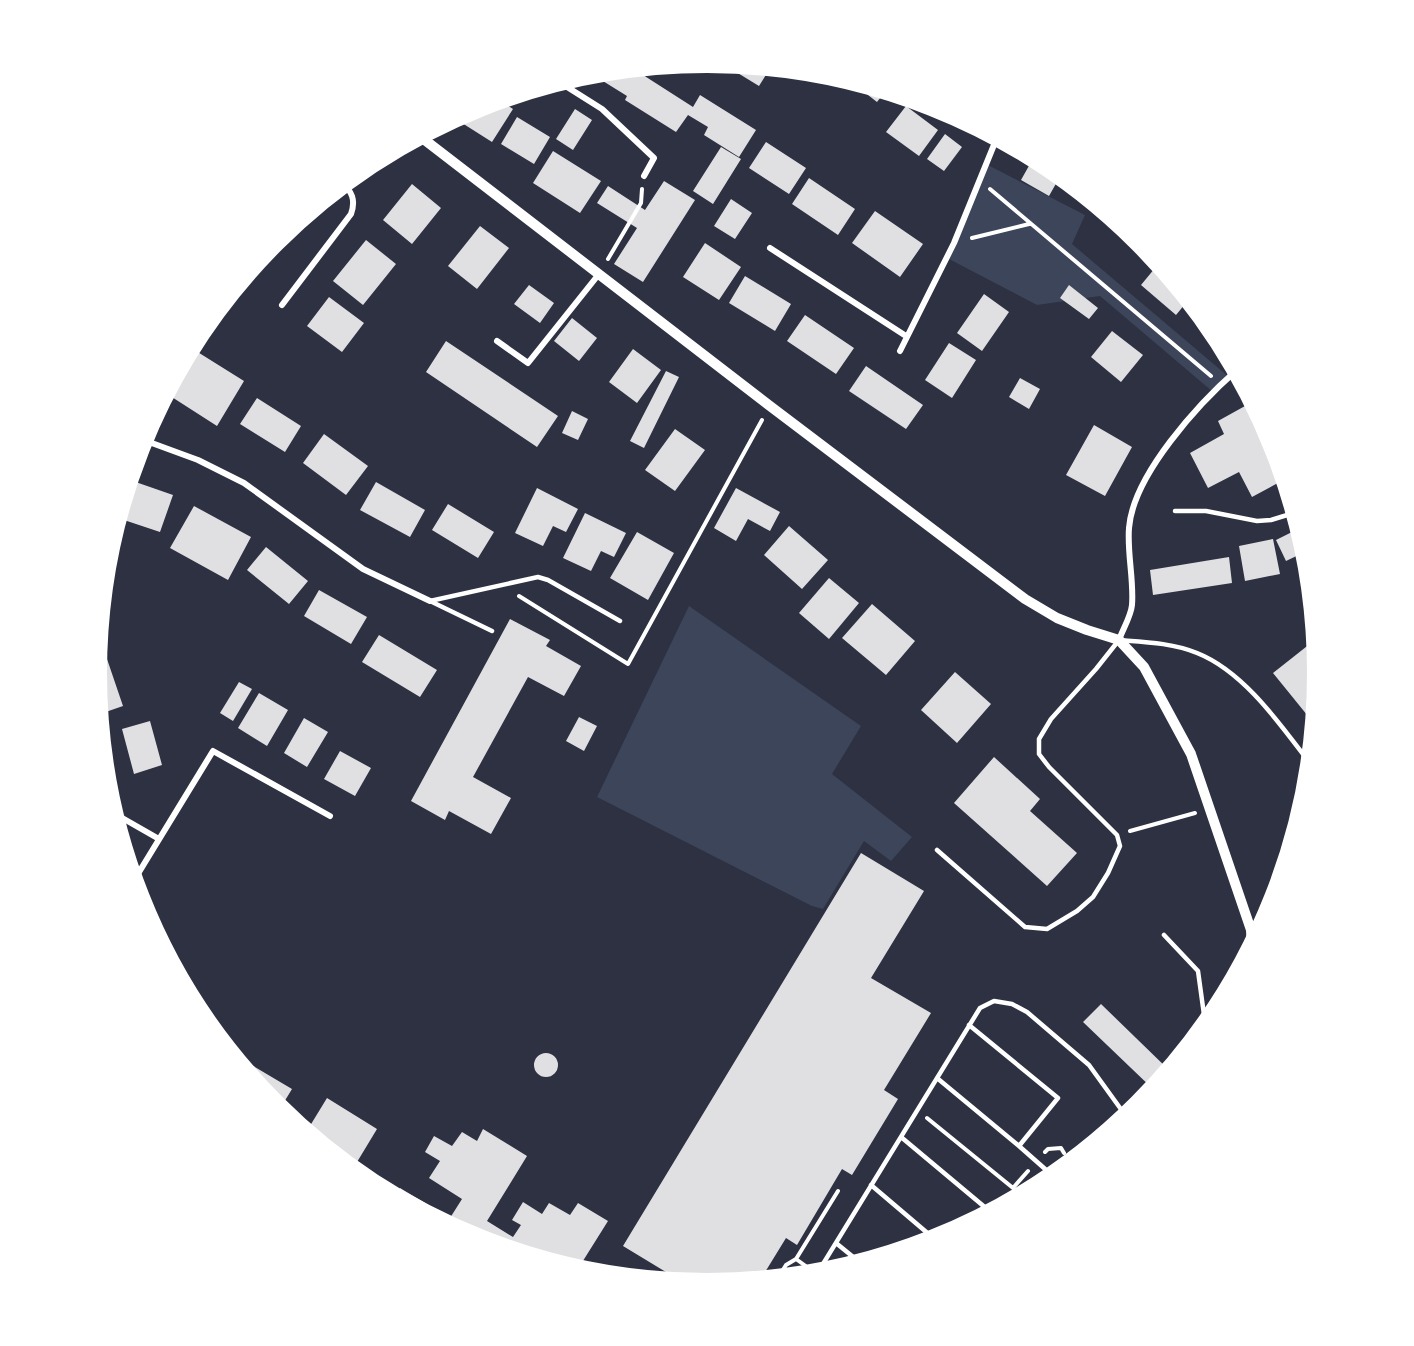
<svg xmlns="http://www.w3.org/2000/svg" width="1414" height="1346" viewBox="0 0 1414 1346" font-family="Signika,sans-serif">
	<rect width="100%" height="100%" fill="#2d3142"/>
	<path fill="#3c4559" d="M 986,164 L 1085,215 L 1072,244 L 1229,377 L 1213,392 L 1100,296 L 1037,305 L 947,258 Z
		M 689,606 L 861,726 L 832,774 L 912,837 L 891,861 L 864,841 L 823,909 L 812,906 L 597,797 Z"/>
	<path fill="#e0e0e3" d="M 725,60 L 772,65 L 759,86 L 723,64 Z
		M 629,66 L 693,107 L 700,95 L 756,130 L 739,157 L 704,135 L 708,127 L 688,115 L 676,132 L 625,100 L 627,96 L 590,73 L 592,70 Z
		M 841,74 L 887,89 L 877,102 Z
		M 496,98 L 513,109 L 492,142 L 462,123 L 474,105 Z
		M 906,106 L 938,130 L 919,156 L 886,132 Z
		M 575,109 L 592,120 L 573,150 L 556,139 Z
		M 517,117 L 550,137 L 534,164 L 501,144 Z
		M 945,134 L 962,147 L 944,171 L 927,159 Z
		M 766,142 L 806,168 L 789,194 L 749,168 Z
		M 721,147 L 741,159 L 713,204 L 693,191 Z
		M 553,151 L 601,181 L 580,213 L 533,183 Z
		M 1035,155 L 1049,162 L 1062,173 L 1049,196 L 1021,180 Z
		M 809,178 L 855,209 L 838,235 L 792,204 Z
		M 664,181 L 695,200 L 643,282 L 614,264 L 637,228 L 597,203 L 608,186 L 645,210 Z
		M 412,184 L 441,208 L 412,244 L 383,220 Z
		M 731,199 L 752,213 L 735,239 L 714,226 Z
		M 875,211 L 923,244 L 900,277 L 852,243 Z
		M 298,217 L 288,232 L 284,229 L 296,219 Z
		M 480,226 L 509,248 L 477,289 L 448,266 Z
		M 366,240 L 396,264 L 363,305 L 333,281 Z
		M 705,243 L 741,267 L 719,300 L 683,277 Z
		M 1160,262 L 1190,298 L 1176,315 L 1141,285 Z
		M 745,276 L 791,304 L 775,331 L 729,303 Z
		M 529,285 L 554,303 L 540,323 L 514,304 Z
		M 1069,285 L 1098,308 L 1089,319 L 1060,298 Z
		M 984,294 L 1009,312 L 982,351 L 957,333 Z
		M 329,297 L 364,323 L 342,352 L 307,326 Z
		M 805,315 L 854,348 L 836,374 L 787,341 Z
		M 572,318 L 597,338 L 579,361 L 554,341 Z
		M 1112,331 L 1143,355 L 1121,382 L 1091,357 Z
		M 446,341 L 558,416 L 537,447 L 426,372 Z
		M 949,343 L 976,360 L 952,398 L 925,380 Z
		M 188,346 L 244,381 L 217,426 L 164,392 Z
		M 633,349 L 661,370 L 637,403 L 609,382 Z
		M 866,366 L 923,405 L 906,429 L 849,391 Z
		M 666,371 L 679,377 L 644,448 L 630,441 Z
		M 1020,378 L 1040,389 L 1029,409 L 1009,397 Z
		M 257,398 L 301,426 L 285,452 L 240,424 Z
		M 1254,401 L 1277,445 L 1287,478 L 1252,497 L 1239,472 L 1208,488 L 1190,453 L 1224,434 L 1218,421 Z
		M 572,411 L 588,419 L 578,440 L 562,433 Z
		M 1094,425 L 1132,447 L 1105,496 L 1066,475 Z
		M 675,429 L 705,450 L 675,491 L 645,470 Z
		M 324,434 L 368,466 L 346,495 L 303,463 Z
		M 127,479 L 173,495 L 160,532 L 115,517 Z
		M 376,482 L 425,510 L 410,537 L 360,510 Z
		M 537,488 L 578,509 L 566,532 L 553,526 L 543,546 L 515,533 Z
		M 736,488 L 780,512 L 770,531 L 748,519 L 736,541 L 714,528 Z
		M 448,504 L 494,532 L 478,558 L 432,530 Z
		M 194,506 L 251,537 L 228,580 L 170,548 Z
		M 585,513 L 626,533 L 614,557 L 601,551 L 591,571 L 563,558 Z
		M 789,526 L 828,560 L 802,589 L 764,555 Z
		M 1302,527 L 1309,550 L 1286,561 L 1276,540 Z
		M 637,532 L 674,553 L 648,600 L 610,578 Z
		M 1273,539 L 1280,574 L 1245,581 L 1239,546 Z
		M 266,547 L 308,581 L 289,604 L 247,570 Z
		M 1229,557 L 1232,583 L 1153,595 L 1150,570 Z
		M 829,578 L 859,603 L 829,639 L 799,613 Z
		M 319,590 L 367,617 L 351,644 L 304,616 Z
		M 872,604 L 915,641 L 886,675 L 842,638 Z
		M 510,619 L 550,640 L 546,646 L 581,666 L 564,696 L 528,677 L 473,777 L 511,798 L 491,834 L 449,811 L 445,820 L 411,801 Z
		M 379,635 L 437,670 L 420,697 L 362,662 Z
		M 1311,643 L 1320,654 L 1321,673 L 1316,726 L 1273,673 Z
		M 107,659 L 123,706 L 97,715 L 93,673 L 93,663 Z
		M 955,672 L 991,704 L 957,743 L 921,710 Z
		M 239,682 L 252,689 L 233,721 L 220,713 Z
		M 259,693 L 288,710 L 267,746 L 238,728 Z
		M 579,717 L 597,726 L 584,751 L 566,741 Z
		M 304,718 L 328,732 L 307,767 L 284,753 Z
		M 150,721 L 162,765 L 134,774 L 122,729 Z
		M 340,751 L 371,768 L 355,796 L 324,779 Z
		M 994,757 L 1040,799 L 1030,811 L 1077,853 L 1047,886 L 954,803 Z
		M 861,853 L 924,891 L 871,978 L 931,1013 L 884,1090 L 898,1099 L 852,1175 L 842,1169 L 797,1245 L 786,1238 L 759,1282 L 707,1287 L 689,1286 L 623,1246 Z
		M 166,958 L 176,964 L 173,971 L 172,969 Z
		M 1101,1004 L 1171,1072 L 1155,1091 L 1083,1022 Z
		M534 1065a12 12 0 1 1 24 0a12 12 0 1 1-24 0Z
		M 250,1064 L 292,1089 L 278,1112 L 245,1074 Z
		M 327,1098 L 377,1129 L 351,1172 L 305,1134 Z
		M 483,1129 L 527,1156 L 487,1221 L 513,1237 L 521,1225 L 512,1220 L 523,1202 L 542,1214 L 549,1203 L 570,1215 L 578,1203 L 608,1221 L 576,1272 L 472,1241 L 394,1199 L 400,1188 L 450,1218 L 462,1199 L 429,1178 L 440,1161 L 425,1152 L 434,1136 L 452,1146 L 462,1132 L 477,1141 Z"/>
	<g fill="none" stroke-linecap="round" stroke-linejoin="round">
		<path stroke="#fff" stroke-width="4" d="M 990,189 L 1211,376
			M 972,238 L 1029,224
			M 608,259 L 641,203 L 642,189
			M 519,596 L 628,664 L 762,420
			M 1130,831 L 1195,813
			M 927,1118 L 1013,1188 L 1028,1171
			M 1045,1152 L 1048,1149 L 1061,1148 L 1064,1153
			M 796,1259 L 807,1267
			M 776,1281 L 786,1265 L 796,1259 L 838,1191"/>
		<path stroke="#fff" stroke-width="4.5" d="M 1175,511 L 1206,511 L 1257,521 L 1271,520 L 1297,512
			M 430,601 L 538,577 L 548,580 L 620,621
			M 430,601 L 492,631
			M 937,850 L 1025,927 L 1047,929 L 1077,911 L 1093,897 L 1108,873 L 1120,846 L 1117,835 L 1049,767 L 1039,754 L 1039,739 L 1051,719 L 1096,669 L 1119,640 C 1145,642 1173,643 1197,653 C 1245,672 1282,727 1312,766
			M 1164,935 L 1198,971 L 1205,1022 L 1208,1026
			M 969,1025 L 1058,1098 L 1019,1146 L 1053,1176
			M 937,1078 L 1019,1146
			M 901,1137 L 993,1214
			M 871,1185 L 938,1242
			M 1043,1187 L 1053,1176 L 1074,1163
			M 836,1243 L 863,1265
			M 815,1277 L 980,1008 L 994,1001 L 1012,1004 L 1027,1012 L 1089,1065 L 1128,1119"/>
		<path stroke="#fff" stroke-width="6" d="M 556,80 L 602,109 L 654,158 L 644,176
			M 770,248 L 906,336
			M 282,305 L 351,214 C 356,200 352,191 341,182
			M 497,341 L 528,363 L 599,274
			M 900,351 L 954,243 L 998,135
			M 138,441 L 149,442 L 198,460 L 244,483 L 363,569 L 430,601
			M 1119,640 C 1123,629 1131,616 1132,605 C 1134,580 1127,553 1129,528 C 1133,475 1199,403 1238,369
			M 110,811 L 159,839
			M 133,882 L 213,751 L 330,816"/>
		<path stroke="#fff" stroke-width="10" d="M 417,134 L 770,406 L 1025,599 L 1057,618 L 1087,630 L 1119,640 L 1144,667 L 1191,754 L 1251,930 L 1252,950"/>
	</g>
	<path d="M0 0H1414V1346H0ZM103 673a604 604 0 1 1 1208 0a604 604 0 1 1-1208 0Z" fill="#fff" fill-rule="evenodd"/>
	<path fill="none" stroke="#fff" stroke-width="8" d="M103 673a604 604 0 1 1 1208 0a604 604 0 1 1-1208 0Z"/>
</svg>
